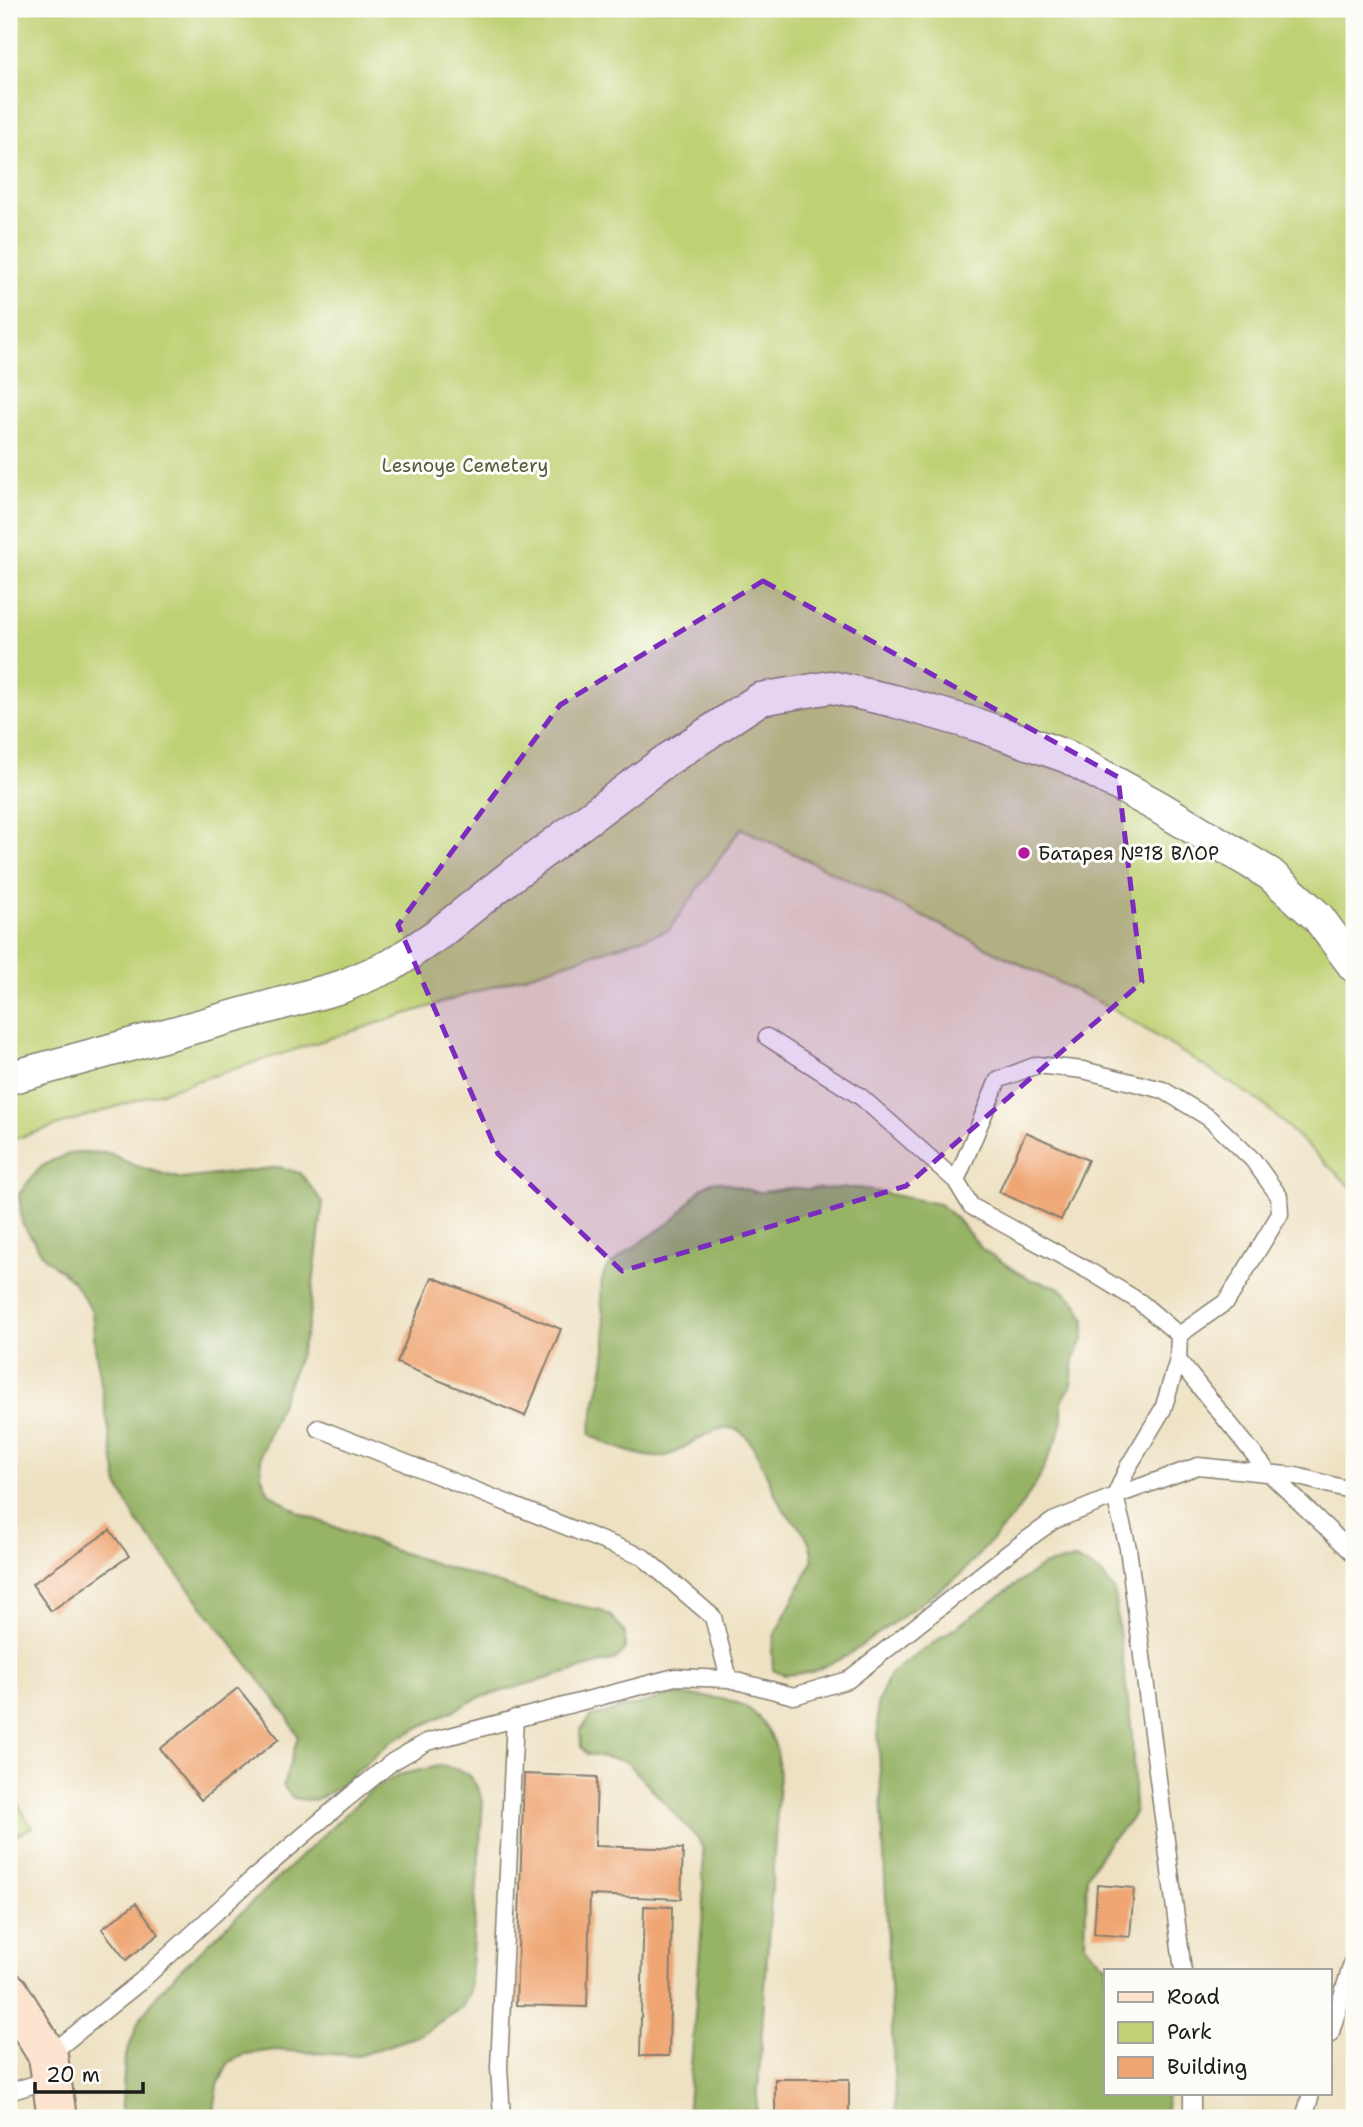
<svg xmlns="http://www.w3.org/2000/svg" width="1363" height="2127" viewBox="0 0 1363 2127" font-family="'Shantell Sans',sans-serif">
	<rect width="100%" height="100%" fill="#fdfcf7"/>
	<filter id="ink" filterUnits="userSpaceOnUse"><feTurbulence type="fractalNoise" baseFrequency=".0143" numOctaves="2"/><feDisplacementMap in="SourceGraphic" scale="14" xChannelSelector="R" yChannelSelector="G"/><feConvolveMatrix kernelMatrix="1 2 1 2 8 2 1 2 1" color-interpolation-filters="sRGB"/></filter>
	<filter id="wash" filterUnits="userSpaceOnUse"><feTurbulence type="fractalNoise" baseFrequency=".00686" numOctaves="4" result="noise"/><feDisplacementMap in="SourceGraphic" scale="28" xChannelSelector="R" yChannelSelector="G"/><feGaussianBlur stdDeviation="1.57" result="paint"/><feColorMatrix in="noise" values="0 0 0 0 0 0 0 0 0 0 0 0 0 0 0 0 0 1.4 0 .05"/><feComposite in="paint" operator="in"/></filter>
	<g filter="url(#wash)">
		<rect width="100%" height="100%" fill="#eee1c2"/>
		<path fill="#bfd174" stroke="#6e7648" stroke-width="2" d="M 9,9 L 1354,9 L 1354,1190 L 1262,1103 L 1115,1010 L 741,828 L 669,930 L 9,1141 Z
			M 9,1789 L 32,1827 L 9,1839 Z"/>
		<path fill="#97b366" stroke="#5a6841" stroke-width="2" d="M 76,1152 L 109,1153 L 133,1165 L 182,1179 L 279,1167 L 300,1173 L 323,1202 L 308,1326 L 300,1354 L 261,1454 L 261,1475 L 269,1493 L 300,1513 L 393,1550 L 550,1600 L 600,1610 L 612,1617 L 625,1633 L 625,1650 L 616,1659 L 478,1698 L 392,1741 L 340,1786 L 315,1801 L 293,1798 L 283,1786 L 298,1736 L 286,1714 L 136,1520 L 118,1485 L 95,1347 L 92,1311 L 73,1281 L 44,1257 L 22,1223 L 19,1194 C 40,1166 42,1162 76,1152 Z
			M 715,1181 C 730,1182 744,1191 759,1192 C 774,1192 788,1185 803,1189 L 858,1188 L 939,1204 L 956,1218 L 982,1249 L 1029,1279 L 1059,1287 L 1077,1303 L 1085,1320 L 1083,1340 L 1074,1358 L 1071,1386 L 1062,1401 L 1062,1420 L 1057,1439 L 1037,1482 L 1014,1516 L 960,1575 L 847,1656 L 812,1672 L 784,1675 L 773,1670 L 772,1650 L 775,1634 L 813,1561 C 812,1555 811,1546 808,1540 C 802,1526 786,1517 779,1502 C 769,1482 761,1457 748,1439 C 724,1407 685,1455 661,1457 C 644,1459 604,1444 590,1434 C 593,1403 605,1376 606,1345 C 607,1322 595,1293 605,1271 C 611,1260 659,1231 673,1220 C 689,1207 695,1187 715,1181 Z
			M 1075,1559 L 1101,1573 L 1114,1591 L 1132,1733 L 1135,1811 L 1127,1825 L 1110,1841 L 1087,1875 L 1085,1945 L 1112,1971 L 1106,1971 L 1106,2094 L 1166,2094 L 1167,2118 L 896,2118 L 877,1704 L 890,1674 L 1042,1566 Z
			M 673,1695 C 721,1698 757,1694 776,1748 C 779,1758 778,1771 779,1781 L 756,2118 L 687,2118 L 703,1911 L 703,1848 L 698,1839 L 629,1764 L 624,1761 L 587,1754 L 581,1747 L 580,1730 L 591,1717 Z
			M 439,1766 C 467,1769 473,1775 483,1801 L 469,1994 L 462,2007 L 420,2035 L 358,2056 L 275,2050 L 246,2054 L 229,2062 L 218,2085 L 213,2118 L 121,2118 L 125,2058 L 139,2020 L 157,1995 L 176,1974 L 369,1792 L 398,1775 Z"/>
		<g id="blocks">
			<path fill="#efa673" d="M 1026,1132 L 1088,1160 L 1061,1220 L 999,1192 Z
				M 432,1277 L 561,1329 L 525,1416 L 397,1363 Z
				M 110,1530 L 129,1556 L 51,1611 L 32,1584 Z
				M 238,1688 L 279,1739 L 201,1800 L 160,1749 Z
				M 524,1774 L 597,1777 L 595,1846 L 683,1849 L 681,1899 L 590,1895 L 587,2007 L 516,2005 Z
				M 1097,1885 L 1134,1888 L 1130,1937 L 1094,1934 Z
				M 136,1903 L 159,1934 L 126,1960 L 102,1929 Z
				M 644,1906 L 672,1907 L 669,2056 L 640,2056 Z
				M 775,2079 L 849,2079 L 849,2118 L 775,2118 Z"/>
		</g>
	</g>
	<g filter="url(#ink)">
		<use href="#blocks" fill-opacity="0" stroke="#857e6f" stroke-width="2"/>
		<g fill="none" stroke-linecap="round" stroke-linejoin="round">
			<defs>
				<path id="lane" d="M 767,1037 L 861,1097 L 956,1181
					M 1037,1065 L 1083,1070 L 1163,1090 L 1209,1118 L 1253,1160 L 1279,1196 L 1280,1214 L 1227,1301 L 1179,1335 L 1140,1302 L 1091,1272 L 971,1206 L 956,1181 L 998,1080 Z
					M 1179,1335 L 1178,1360 L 1269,1473 L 1354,1554
					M 318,1428 L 643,1557 L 713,1617 L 729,1679
					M 1183,1971 L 1128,1548 L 1115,1496 L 1198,1466 L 1296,1476 L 1354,1491
					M 1330,2035 L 1354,1957
					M 48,2056 L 141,1981 L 250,1881 L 344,1801 L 392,1762 L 427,1742 L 675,1677 L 729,1679 L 794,1696 L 848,1680 L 1011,1551 L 1053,1521 L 1115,1496 L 1128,1467 L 1163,1409 L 1178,1360
					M 9,2092 L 52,2079
					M 502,2118 L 499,2067 L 515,1718
					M 1192,2118 L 1192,2094
					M 1304,2118 L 1311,2094"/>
				<path id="street" d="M 9,1078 L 341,987 L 392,965 L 438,934 L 506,880 L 661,764 L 760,699 L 831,687 L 894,701 L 978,725 L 1068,757 L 1157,806 L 1270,874 L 1318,917 L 1354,966"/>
				<path id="secondary" d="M 9,1992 L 48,2056 L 57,2118"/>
			</defs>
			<use href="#lane" stroke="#857e6f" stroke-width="19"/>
			<use href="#street" stroke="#857e6f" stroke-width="35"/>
			<use href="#secondary" stroke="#857e6f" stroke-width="42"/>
			<use href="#lane" stroke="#fff" stroke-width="16"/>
			<use href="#street" stroke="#fff" stroke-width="32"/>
			<use href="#secondary" stroke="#fde4d0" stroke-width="38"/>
		</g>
	</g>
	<path fill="#7b2cbf" fill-opacity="0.2" stroke="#7b2cbf" stroke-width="5" stroke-dasharray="14 9" stroke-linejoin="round" d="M 763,581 L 1118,777 L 1142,982 L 906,1186 L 622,1271 L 498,1154 L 398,925 L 560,705 Z"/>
	<circle fill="#b5179e" stroke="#fdfcf7" stroke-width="2.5" cx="1024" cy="853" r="7"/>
	<g text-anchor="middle" stroke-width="6" stroke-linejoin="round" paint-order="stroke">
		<g font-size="19" fill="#555b3b" stroke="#fdfcf7">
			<text x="465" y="472">Lesnoye Cemetery</text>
		</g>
		<g font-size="19" fill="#1c1c1c" stroke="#fdfcf7" text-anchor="start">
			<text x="1038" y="860">Батарея №18 ВЛОР</text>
		</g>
	</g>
	<rect width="1363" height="2127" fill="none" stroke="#fdfcf7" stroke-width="35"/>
	<rect x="1104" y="1969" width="228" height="126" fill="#fdfcf7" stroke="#a3a29f" stroke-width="2"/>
	<rect x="1118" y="1992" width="35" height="10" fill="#fde4d0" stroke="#a3a29f" stroke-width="2"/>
	<text x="1167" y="2004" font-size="21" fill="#1c1c1c">Road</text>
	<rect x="1118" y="2022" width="35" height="21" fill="#bfd174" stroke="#a3a29f" stroke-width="2"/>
	<text x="1167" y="2039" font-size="21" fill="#1c1c1c">Park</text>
	<rect x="1118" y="2057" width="35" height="21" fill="#efa673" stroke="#a3a29f" stroke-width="2"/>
	<text x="1167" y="2074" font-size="21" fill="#1c1c1c">Building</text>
	<path d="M35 2082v10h108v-10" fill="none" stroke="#1c1c1c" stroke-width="3.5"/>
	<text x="46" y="2082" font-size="21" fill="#1c1c1c" stroke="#fdfcf7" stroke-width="5" paint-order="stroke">20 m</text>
</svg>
